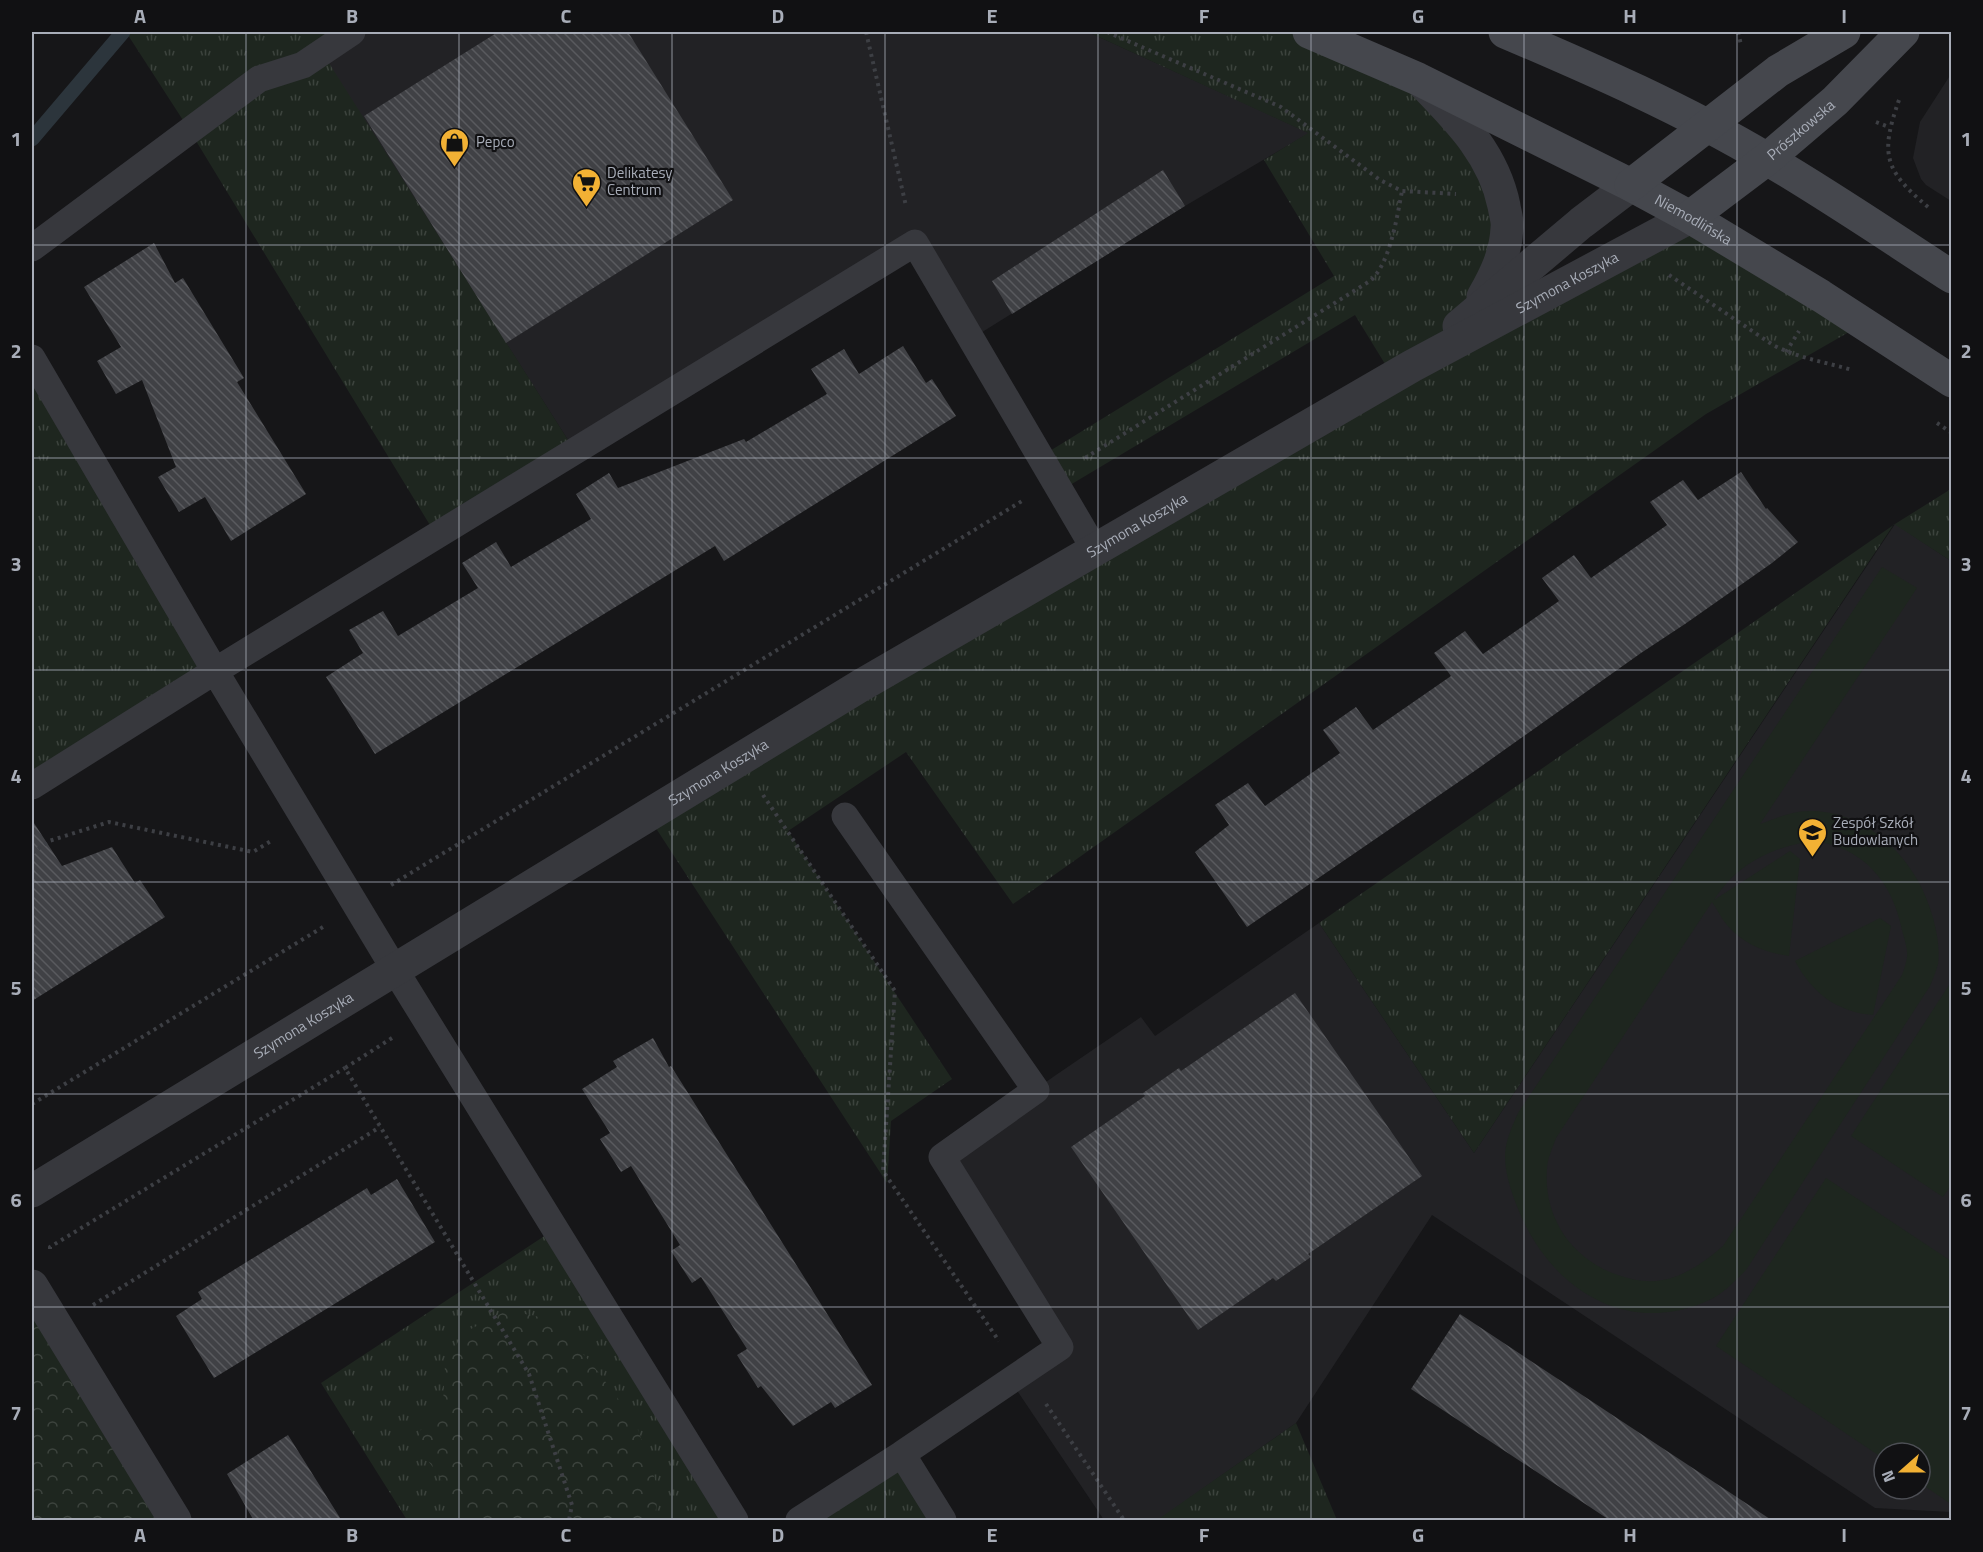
<svg xmlns="http://www.w3.org/2000/svg" width="1983" height="1552" viewBox="0 0 1983 1552" font-family="'Titillium Web',sans-serif">
	<defs>
		<pattern id="grass-tufts" width="24" height="20" patternUnits="userSpaceOnUse" patternTransform="scale(1.5)"><rect width="24" height="20" fill="#1e261f"/><path d="M3 7l-1-3M5 7V3M7 7l1-3M15 17l-1-3M17 17v-4M19 17l1-3" fill="none" stroke="#3c433d"/></pattern>
		<pattern id="forest-crowns" width="20" height="18" patternUnits="userSpaceOnUse" patternTransform="scale(1.5)"><rect width="20" height="18" fill="#1e261f"/><path d="M2 6a3 3 0 1 1 6 0M12 15a3 3 0 1 1 6 0" fill="none" stroke="#3c433d"/></pattern>
		<pattern id="building-back-hatch" width="6" height="6" patternUnits="userSpaceOnUse" patternTransform="scale(1.5)"><rect width="6" height="6" fill="#404145"/><path d="M-1 5l2 2M0 0l6 6M5-1l2 2" fill="none" stroke="#595a5e"/></pattern>
	</defs>
	<rect width="100%" height="100%" fill="#161618"/>
	<path fill="#222225" fill-rule="evenodd" d="M 352,32 L 1088,32 L 1309,133 L 1185,206 L 971,339 L 915,244 L 575,451 L 321,52 Z
		M 1951,74 L 1952,201 L 1951,201 L 1926,185 L 1921,179 L 1913,158 L 1920,122 Z
		M 1895,524 L 1951,561 L 1951,1512 L 1875,1508 L 1432,1215 L 1296,1423 L 1158,1520 L 1104,1520 L 1012,1383 L 1059,1347 L 942,1157 L 1053,1077 L 1141,1017 L 1155,1036 L 1319,923 L 1474,1153 ZM 1884,1453 L 1920,1453 L 1920,1489 L 1884,1489 Z"/>
	<path fill="url(#grass-tufts)" d="M 126,32 L 352,32 L 322,52 L 575,451 L 436,535 L 190,131 Z
		M 1088,32 L 1309,32 L 1421,80 L 1501,193 L 1472,314 L 1690,217 L 1863,324 L 1706,414 L 1013,904 L 906,752 L 788,831 L 952,1079 L 891,1121 L 887,1183 L 648,816 L 1393,377 L 1355,315 L 1060,491 L 1040,457 L 1334,276 L 1264,160 L 1308,133 Z
		M 32,358 L 215,671 L 32,786 Z
		M 1951,489 L 1951,561 L 1894,524 L 1474,1153 L 1319,923 L 1895,524 Z
		M 555,1229 L 735,1520 L 407,1520 L 321,1383 Z
		M 1296,1423 L 1337,1520 L 1157,1520 Z
		M 902,1454 L 943,1520 L 799,1520 Z"/>
	<path fill="url(#forest-crowns)" d="M 32,1286 L 175,1520 L 32,1520 Z
		M 502,1313 L 520,1313 L 545,1318 L 566,1335 L 592,1364 L 614,1393 L 636,1424 L 659,1491 L 654,1520 L 464,1520 L 439,1475 L 425,1457 L 419,1442 L 419,1432 L 443,1406 L 445,1365 L 463,1333 Z"/>
	<path fill="#1e261f" fill-rule="evenodd" d="M 1882,567 L 1917,588 L 1760,824 C 1779,818 1792,810 1813,811 C 1872,813 1919,863 1933,918 C 1937,932 1940,949 1938,964 C 1936,971 1933,979 1930,986 L 1746,1270 C 1735,1281 1722,1295 1707,1301 C 1628,1336 1555,1291 1522,1218 C 1514,1200 1505,1176 1505,1157 C 1505,1141 1512,1127 1518,1113 ZM 1813,841 C 1863,847 1892,881 1902,930 C 1904,938 1908,949 1907,957 C 1906,963 1904,970 1902,975 L 1723,1246 C 1706,1261 1685,1276 1663,1280 C 1648,1283 1632,1280 1618,1275 C 1572,1260 1543,1217 1547,1169 C 1547,1159 1553,1147 1556,1138 L 1712,902 C 1717,909 1721,918 1727,925 C 1743,944 1766,953 1789,956 L 1800,859 L 1790,851 L 1714,900 C 1737,864 1771,847 1813,841 Z
		M 1880,918 L 1891,926 L 1873,1015 C 1837,1012 1812,993 1795,961 Z
		M 1951,982 L 1952,1184 L 1943,1197 L 1851,1136 Z
		M 1826,1178 L 1951,1261 L 1951,1504 L 1920,1483 L 1920,1453 L 1884,1453 L 1884,1459 L 1716,1346 Z"/>
	<g fill="none" stroke-linecap="round" stroke-linejoin="round">
		<path stroke="#2c353c" stroke-width="15" d="M 32,139 L 123,32"/>
	</g>
	<path fill="url(#building-back-hatch)" d="M 498,32 L 628,32 L 733,200 L 506,343 L 364,116 Z
		M 1163,170 L 1185,206 L 1012,314 L 992,281 Z
		M 154,243 L 175,283 L 183,278 L 244,378 L 237,382 L 306,494 L 231,541 L 205,497 L 179,512 L 158,477 L 176,467 L 142,380 L 116,394 L 97,361 L 121,347 L 84,287 Z
		M 903,346 L 926,383 L 932,379 L 956,416 L 724,561 L 715,546 L 375,754 L 326,677 L 363,653 L 349,630 L 383,611 L 398,636 L 478,588 L 462,563 L 496,542 L 511,567 L 591,519 L 576,494 L 609,473 L 618,488 L 744,439 L 746,442 L 827,394 L 811,369 L 844,349 L 859,374 Z
		M 1741,472 L 1766,509 L 1767,508 L 1798,542 L 1772,563 L 1685,624 L 1641,653 L 1476,770 L 1247,927 L 1195,852 L 1229,825 L 1215,805 L 1248,783 L 1265,806 L 1340,753 L 1323,730 L 1356,707 L 1373,730 L 1451,676 L 1434,653 L 1465,631 L 1483,654 L 1559,601 L 1542,578 L 1574,555 L 1591,578 L 1667,525 L 1650,502 L 1683,480 L 1698,500 Z
		M 32,820 L 62,866 L 112,847 L 135,883 L 140,880 L 165,917 L 32,1001 Z
		M 1295,993 L 1422,1176 L 1308,1254 L 1311,1257 L 1276,1281 L 1273,1278 L 1198,1330 L 1071,1147 L 1145,1096 L 1143,1093 L 1179,1068 L 1181,1071 Z
		M 653,1038 L 669,1067 L 671,1066 L 872,1385 L 835,1408 L 831,1402 L 793,1426 L 761,1386 L 758,1388 L 737,1355 L 747,1349 L 701,1277 L 692,1283 L 671,1251 L 680,1245 L 631,1166 L 621,1172 L 600,1139 L 610,1133 L 582,1089 L 617,1067 L 613,1061 Z
		M 397,1179 L 435,1242 L 214,1378 L 176,1316 L 202,1299 L 198,1292 L 367,1188 L 371,1195 Z
		M 1460,1314 L 1629,1426 L 1773,1521 L 1611,1521 L 1411,1389 Z
		M 288,1435 L 342,1521 L 254,1521 L 227,1474 Z"/>
	<g fill="none" stroke-linecap="round" stroke-linejoin="round">
		<path stroke="#3d3f44" stroke-width="4" stroke-dasharray="3 4.5" stroke-linecap="butt" d="M 866,32 L 906,206
			M 876,32 L 884,32
			M 1107,32 L 1281,107 L 1380,180 L 1402,191 L 1456,194
			M 1738,32 L 1741,45
			M 1899,100 C 1880,154 1884,170 1928,207
			M 1876,122 L 1889,127
			M 1669,275 L 1773,345 C 1798,358 1825,362 1852,370
			M 1786,352 L 1799,331
			M 1937,423 L 1952,433
			M 1085,458 L 1370,281 C 1390,264 1397,217 1402,191
			M 763,795 L 895,991 L 883,1171 L 999,1341
			M 32,853 L 49,841 L 109,822 L 253,852 L 271,841
			M 391,885 L 1022,501
			M 392,1038 L 345,1068 L 529,1374 L 572,1505 L 569,1520
			M 32,1104 L 323,927
			M 50,1249 L 50,1247 L 345,1068
			M 93,1305 L 380,1127
			M 1046,1404 L 1124,1520"/>
		<path stroke="#37383d" stroke-width="27" d="M 32,248 L 259,79 L 303,65 L 352,32
			M 32,358 L 215,671 L 915,243 L 1095,550
			M 32,786 L 215,671 L 395,970 L 735,1520
			M 902,1454 L 943,1520
			M 799,1520 L 902,1454 L 1060,1347 L 942,1157 L 1036,1090 L 845,816"/>
		<g stroke="#37383d" stroke-width="33">
			<path d="M 1424,84 C 1459,120 1494,155 1504,206 C 1505,213 1508,221 1507,228 C 1506,254 1495,276 1483,297"/>
			<path d="M 1459,326 L 1581,223 L 1631,185"/>
			<path id="s1" d="M 32,1191 L 860,686 L 1412,366 L 1690,217"/>
			<path d="M 32,1286 L 175,1520"/>
		</g>
		<g stroke="#45474d" stroke-width="33">
			<path id="s2" d="M 1309,32 L 1418,79 L 1631,185 L 1690,217 L 1821,296 L 1952,381"/>
			<path d="M 1505,32 C 1594,70 1683,109 1767,159 C 1830,196 1890,237 1952,277"/>
			<path d="M 1631,185 L 1778,71 L 1844,32"/>
			<path id="s3" d="M 1690,217 L 1767,159 L 1835,101 L 1903,32"/>
		</g>
	</g>
	<path fill="none" stroke="#a8adb8" stroke-width="1.5" stroke-opacity="0.55" d="M 246,32 L 246,1520M 459,32 L 459,1520M 672,32 L 672,1520M 885,32 L 885,1520M 1098,32 L 1098,1520M 1311,32 L 1311,1520M 1524,32 L 1524,1520M 1737,32 L 1737,1520M 32,245 L 1952,245M 32,458 L 1952,458M 32,670 L 1952,670M 32,882 L 1952,882M 32,1094 L 1952,1094M 32,1307 L 1952,1307"/>
	<defs>
		<symbol id="shop-pin" viewBox="-11 -11 22 30"><path d="M0 17L-7.5 6A9.5 9.5 0 1 1 7.5 6Z" fill="#f2b134" stroke="#111113"/><path d="M-5-2.5h2.3a2.7 3.5 0 0 1 5.4 0H5L5.5 6h-11ZM-1.5-2.5h3a1.5 2.3 0 0 0-3 0Z" fill="#111"/></symbol>
		<symbol id="supermarket-pin" viewBox="-11 -11 22 30"><path d="M0 17L-7.5 6A9.5 9.5 0 1 1 7.5 6Z" fill="#f2b134" stroke="#111113"/><path d="M-6-5.5h2.5l.6 2H6L4.5 2H-2.5L-4.4-4H-6ZM-1.5 3.2a1.3 1.3 0 1 0 .1 0ZM3 3.2a1.3 1.3 0 1 0 .1 0Z" fill="#111"/></symbol>
		<symbol id="school-pin" viewBox="-11 -11 22 30"><path d="M0 17L-7.5 6A9.5 9.5 0 1 1 7.5 6Z" fill="#f2b134" stroke="#111113"/><path d="M0-5L7-2L0 1L-7-2ZM-4 1L0 2.5L4 1V4Q0 6-4 4Z" fill="#111"/></symbol>
	</defs>
	<g fill-rule="evenodd">
		<use href="#shop-pin" x="438" y="126" width="33" height="45"/>
		<use href="#supermarket-pin" x="570" y="166" width="33" height="45"/>
		<use href="#school-pin" x="1796" y="816" width="33" height="45"/>
	</g>
	<g text-anchor="middle" stroke-width="4.5" stroke-linejoin="round" paint-order="stroke">
		<g font-size="15" fill="#a8adb8" stroke="#111113">
			<text dy="5" stroke="none"><textPath href="#s3" startOffset="141">Prószkowska</textPath></text>
			<text dy="5" stroke="none"><textPath href="#s2" startOffset="428">Niemodlińska</textPath></text>
			<text dy="5" stroke="none"><textPath href="#s1" startOffset="1784">Szymona Koszyka</textPath></text>
			<text dy="5" stroke="none"><textPath href="#s1" startOffset="1290">Szymona Koszyka</textPath></text>
			<text dy="5" stroke="none"><textPath href="#s1" startOffset="804">Szymona Koszyka</textPath></text>
			<text dy="5" stroke="none"><textPath href="#s1" startOffset="318">Szymona Koszyka</textPath></text>
		</g>
		<g font-size="15" fill="#a8adb8" stroke="#111113" text-anchor="start">
			<text x="476" y="147">Pepco</text>
			<text x="607" y="178">Delikatesy<tspan x="607" dy="17">Centrum</tspan></text>
			<text x="1833" y="828">Zespół Szkół<tspan x="1833" dy="17">Budowlanych</tspan></text>
		</g>
	</g>
	<rect width="1983" height="1552" fill="none" stroke="#111113" stroke-width="66"/>
	<g transform="translate(1902 1471) rotate(249)"><circle r="28" fill="#111113" stroke="#4d4f55" stroke-width="1.5"/>
	<path d="M0-4.5L10 22L0 15L-10 22Z" fill="#f2b134"/>
	<text y="-9" font-size="16" font-weight="bold" text-anchor="middle" fill="#a8adb8">N</text>
	</g>
	<rect x="33" y="33" width="1917" height="1486" fill="none" stroke="#a8adb8" stroke-width="2"/>
	<g font-size="20" text-anchor="middle" font-weight="bold" fill="#a8adb8">
		<text x="140" y="23">A</text>
		<text x="352" y="23">B</text>
		<text x="566" y="23">C</text>
		<text x="778" y="23">D</text>
		<text x="992" y="23">E</text>
		<text x="1204" y="23">F</text>
		<text x="1418" y="23">G</text>
		<text x="1630" y="23">H</text>
		<text x="1844" y="23">I</text>
		<text x="16" y="146">1</text>
		<text x="1966" y="146">1</text>
		<text x="16" y="358">2</text>
		<text x="1966" y="358">2</text>
		<text x="16" y="571">3</text>
		<text x="1966" y="571">3</text>
		<text x="16" y="783">4</text>
		<text x="1966" y="783">4</text>
		<text x="16" y="995">5</text>
		<text x="1966" y="995">5</text>
		<text x="16" y="1207">6</text>
		<text x="1966" y="1207">6</text>
		<text x="16" y="1420">7</text>
		<text x="1966" y="1420">7</text>
		<text x="140" y="1542">A</text>
		<text x="352" y="1542">B</text>
		<text x="566" y="1542">C</text>
		<text x="778" y="1542">D</text>
		<text x="992" y="1542">E</text>
		<text x="1204" y="1542">F</text>
		<text x="1418" y="1542">G</text>
		<text x="1630" y="1542">H</text>
		<text x="1844" y="1542">I</text>
	</g>
</svg>
